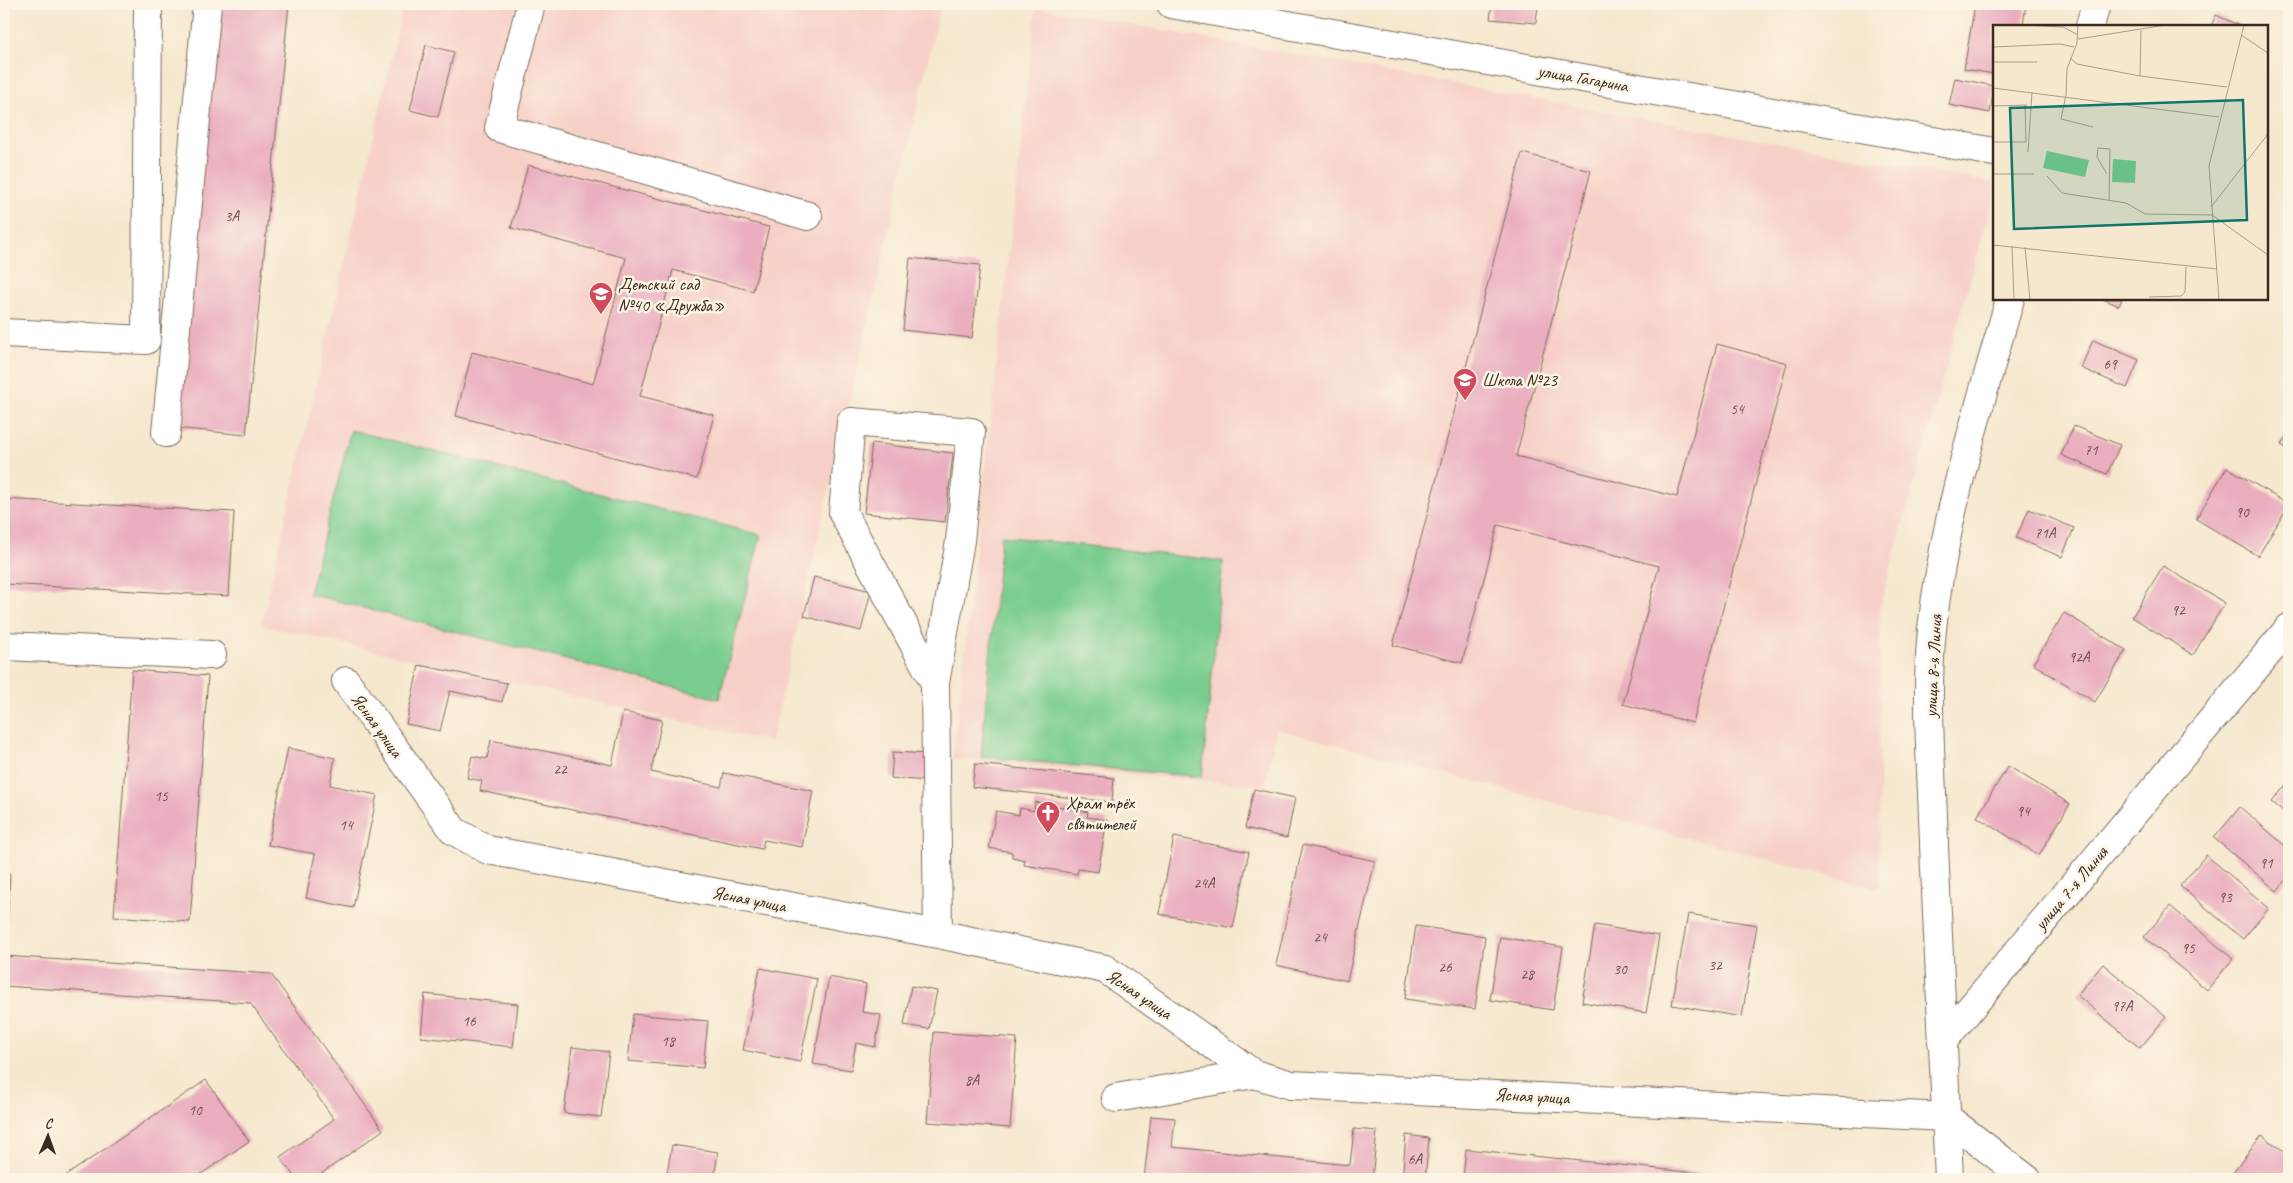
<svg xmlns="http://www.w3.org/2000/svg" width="2293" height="1183" viewBox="0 0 2293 1183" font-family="Caveat,sans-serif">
	<rect width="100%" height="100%" fill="#fcf5e5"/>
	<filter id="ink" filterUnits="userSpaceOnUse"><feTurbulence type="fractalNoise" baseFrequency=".02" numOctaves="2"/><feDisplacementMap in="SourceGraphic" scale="10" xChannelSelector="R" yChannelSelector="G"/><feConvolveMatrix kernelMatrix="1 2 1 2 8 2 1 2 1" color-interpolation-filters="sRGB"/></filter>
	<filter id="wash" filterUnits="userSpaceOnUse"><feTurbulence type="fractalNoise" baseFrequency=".0096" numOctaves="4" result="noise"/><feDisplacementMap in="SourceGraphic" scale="20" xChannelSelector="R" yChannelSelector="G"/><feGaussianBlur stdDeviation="1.12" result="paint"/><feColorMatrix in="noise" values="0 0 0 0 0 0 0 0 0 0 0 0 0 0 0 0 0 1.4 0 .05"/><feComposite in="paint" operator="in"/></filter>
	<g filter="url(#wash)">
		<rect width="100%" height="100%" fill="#f6e8cf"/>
		<path fill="#f7d1c8" d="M 404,4 L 941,4 L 771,742 L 261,625 Z
			M 1036,7 L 1994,183 L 1994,194 L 1880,607 L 1879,889 L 1277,729 L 1265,786 L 953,759 Z"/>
		<path fill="#79cd8f" stroke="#5a7c56" d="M 351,430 L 761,535 L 719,699 L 309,594 Z
			M 1001,536 L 1223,561 L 1202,777 L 981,757 Z"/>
		<g id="blocks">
			<path fill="#eaaebf" d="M 217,4 L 289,4 L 246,435 L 175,428 Z
				M 1492,4 L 1538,4 L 1536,23 L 1490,19 Z
				M 1975,4 L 2026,4 L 2023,26 L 1994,26 L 1994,74 L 1964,69 Z
				M 2216,15 L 2240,26 L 2211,26 Z
				M 426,45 L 454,52 L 438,117 L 410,110 Z
				M 1955,78 L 1994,86 L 1990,113 L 1949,105 Z
				M 1522,153 L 1591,171 L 1516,456 L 1677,497 L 1717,344 L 1787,363 L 1693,723 L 1623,704 L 1659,566 L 1498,525 L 1462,663 L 1393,645 Z
				M 528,165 L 769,227 L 753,291 L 673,270 L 640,396 L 714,415 L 697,479 L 456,416 L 472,352 L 593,384 L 626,258 L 511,228 Z
				M 910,258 L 980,265 L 972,338 L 903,330 Z
				M 2103,299 L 2122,299 L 2119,306 Z
				M 2093,340 L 2139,360 L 2127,388 L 2081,368 Z
				M 2074,426 L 2120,445 L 2107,474 L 2061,455 Z
				M 2289,432 L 2289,450 L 2281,445 Z
				M 872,443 L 953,453 L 945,522 L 864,513 Z
				M 2227,467 L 2289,505 L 2258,556 L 2196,519 Z
				M 4,499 L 234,512 L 229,596 L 4,584 Z
				M 2029,509 L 2074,528 L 2062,557 L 2016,538 Z
				M 2163,566 L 2225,603 L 2193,655 L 2132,617 Z
				M 814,577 L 871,591 L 861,631 L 804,616 Z
				M 2064,613 L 2126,650 L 2095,702 L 2033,664 Z
				M 419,665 L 507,683 L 502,702 L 450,691 L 440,731 L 406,724 Z
				M 132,670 L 208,676 L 190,922 L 114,916 Z
				M 623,712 L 662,720 L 651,772 L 721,787 L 724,773 L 813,791 L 802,847 L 764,840 L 762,849 L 480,791 L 482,781 L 467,778 L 472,756 L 487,759 L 491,740 L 612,765 Z
				M 288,748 L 335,758 L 330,785 L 377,795 L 353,908 L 306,898 L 315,854 L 268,845 Z
				M 893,752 L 929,754 L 927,781 L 891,778 Z
				M 975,764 L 1114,778 L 1112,802 L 972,787 Z
				M 2008,766 L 2070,804 L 2039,855 L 1977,817 Z
				M 2289,781 L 2289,816 L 2272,802 Z
				M 1254,789 L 1295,798 L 1287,838 L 1245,828 Z
				M 1035,802 L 1088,812 L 1087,817 L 1107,820 L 1098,872 L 1078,869 L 1077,874 L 1024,865 L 1025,860 L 1012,857 L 1012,852 L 989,848 L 996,811 L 1019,815 L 1020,808 L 1034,811 Z
				M 2240,807 L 2289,849 L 2289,877 L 2277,891 L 2214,838 Z
				M 1174,837 L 1249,852 L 1233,928 L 1159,914 Z
				M 1303,845 L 1375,861 L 1347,981 L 1276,965 Z
				M 2206,855 L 2269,908 L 2243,939 L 2180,886 Z
				M 4,874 L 10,874 L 6,942 L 4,942 Z
				M 2170,906 L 2233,959 L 2207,990 L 2144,937 Z
				M 1688,914 L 1757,925 L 1742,1017 L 1672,1005 Z
				M 1595,925 L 1659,936 L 1646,1013 L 1582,1002 Z
				M 1416,926 L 1485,936 L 1475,1009 L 1405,999 Z
				M 1500,937 L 1563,947 L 1553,1010 L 1490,1000 Z
				M 4,956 L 271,974 L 383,1130 L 314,1179 L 296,1179 L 280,1157 L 334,1119 L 250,1003 L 4,986 Z
				M 2103,964 L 2166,1017 L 2140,1048 L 2077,995 Z
				M 760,968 L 817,979 L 800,1062 L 743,1050 Z
				M 829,977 L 866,984 L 862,1012 L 881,1015 L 875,1047 L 856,1043 L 851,1070 L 813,1064 Z
				M 911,986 L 937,991 L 929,1029 L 904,1025 Z
				M 425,994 L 518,1004 L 513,1047 L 421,1037 Z
				M 633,1014 L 708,1021 L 703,1068 L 628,1061 Z
				M 934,1032 L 1017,1038 L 1010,1128 L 927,1122 Z
				M 572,1047 L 609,1052 L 601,1117 L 564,1113 Z
				M 206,1080 L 249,1141 L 194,1179 L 61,1179 Z
				M 1151,1116 L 1175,1118 L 1172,1147 L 1350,1165 L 1354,1129 L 1377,1131 L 1372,1179 L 1144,1179 Z
				M 1406,1135 L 1429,1138 L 1425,1179 L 1402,1179 Z
				M 2262,1135 L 2289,1155 L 2289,1165 L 2279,1179 L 2228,1179 Z
				M 672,1145 L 718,1152 L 714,1179 L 666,1179 Z
				M 1466,1149 L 1745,1178 L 1745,1179 L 1463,1179 Z"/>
		</g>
	</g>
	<g filter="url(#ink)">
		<use href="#blocks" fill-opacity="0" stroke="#7c6c5c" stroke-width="1"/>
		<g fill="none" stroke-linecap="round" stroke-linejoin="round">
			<defs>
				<path id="minor" d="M 531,4 L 499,128 L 808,216
					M 1171,4 L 1994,152
					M 2090,26 L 2096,4
					M 4,333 L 146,340 L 148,4
					M 166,433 L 207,4
					M 4,646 L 212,655
					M 346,681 L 454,831 L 488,850 L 938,934 L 1105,969 L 1254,1074 L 1291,1085 L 1946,1117 L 2027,1179
					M 935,683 L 843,513 L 851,422 L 971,432 L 960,541 L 935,683 L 938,934
					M 1942,1042 L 2289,628
					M 1116,1098 L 1254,1074
					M 1949,1179 C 1943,1068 1938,956 1934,844 C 1932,773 1925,700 1932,629 C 1944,516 1979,408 2010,299"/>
			</defs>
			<use href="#minor" stroke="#7c6c5c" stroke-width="30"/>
			<use href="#minor" stroke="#fff" stroke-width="28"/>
		</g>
	</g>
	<defs>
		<symbol id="school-pin" viewBox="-11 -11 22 30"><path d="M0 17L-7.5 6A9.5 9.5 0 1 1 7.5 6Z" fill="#d1495b" stroke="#fcf5e5"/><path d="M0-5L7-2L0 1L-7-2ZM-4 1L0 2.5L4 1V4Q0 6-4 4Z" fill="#fff"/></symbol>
		<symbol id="church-pin" viewBox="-11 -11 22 30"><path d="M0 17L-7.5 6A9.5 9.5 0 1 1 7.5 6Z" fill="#d1495b" stroke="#fcf5e5"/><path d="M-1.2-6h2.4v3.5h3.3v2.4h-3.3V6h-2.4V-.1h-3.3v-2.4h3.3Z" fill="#fff"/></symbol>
	</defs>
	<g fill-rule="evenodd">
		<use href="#school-pin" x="587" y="280" width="28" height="38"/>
		<use href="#school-pin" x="1451" y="366" width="28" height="38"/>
		<use href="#church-pin" x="1034" y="799" width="28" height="38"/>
	</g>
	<g text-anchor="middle" stroke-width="5" stroke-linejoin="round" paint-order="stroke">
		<g font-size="15" fill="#674b46">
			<text x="232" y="221">3А</text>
			<text x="2110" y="369">69</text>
			<text x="1737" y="414">54</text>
			<text x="2091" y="455">71</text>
			<text x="2242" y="517">90</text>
			<text x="2045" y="538">71А</text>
			<text x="2178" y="615">92</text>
			<text x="2079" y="662">92А</text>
			<text x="560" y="774">22</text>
			<text x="161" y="801">15</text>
			<text x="2023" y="816">94</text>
			<text x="346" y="830">14</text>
			<text x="2266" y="868">91</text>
			<text x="1204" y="888">24А</text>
			<text x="2225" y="902">93</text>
			<text x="1320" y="942">24</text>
			<text x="2188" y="953">95</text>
			<text x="1715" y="970">32</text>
			<text x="1445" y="972">26</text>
			<text x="1620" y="974">30</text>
			<text x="1527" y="979">28</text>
			<text x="2122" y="1011">97А</text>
			<text x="469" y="1026">16</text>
			<text x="668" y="1046">18</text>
			<text x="972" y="1085">8А</text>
			<text x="195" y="1115">10</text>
			<text x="1415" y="1164">6А</text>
		</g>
		<g font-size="18" fill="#3b2a1e" stroke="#fcf5e5">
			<text transform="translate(1583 78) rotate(10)" y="6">улица Гагарина</text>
			<text transform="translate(1933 666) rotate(-87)" y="6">улица 8-я Линия</text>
			<text transform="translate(377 725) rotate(54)" y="6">Ясная улица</text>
			<text transform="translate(2071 888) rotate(-50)" y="6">улица 7-я Линия</text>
			<text transform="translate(749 899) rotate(11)" y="6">Ясная улица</text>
			<text transform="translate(1139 994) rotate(34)" y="6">Ясная улица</text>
			<text transform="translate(1532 1096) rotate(3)" y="6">Ясная улица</text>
		</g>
		<g font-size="18" fill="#3b2a1e" stroke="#fcf5e5" text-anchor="start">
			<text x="618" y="290">Детский сад<tspan x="618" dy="21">№40 «Дружба»</tspan></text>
			<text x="1482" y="386">Школа №23</text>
			<text x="1066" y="809">Храм трёх<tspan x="1066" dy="21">святителей</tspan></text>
		</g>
	</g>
	<g transform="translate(1993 25)">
		<rect width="275" height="275" fill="#f6e8cf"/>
		<path d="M 54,126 L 96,135 L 92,152 L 50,143 ZM 120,134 L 143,136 L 142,158 L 119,157 Z" fill="#79cd8f"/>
		<path fill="none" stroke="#ab9c88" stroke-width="1" d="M 30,0 L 70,2 L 85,10M 85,0 L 84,18 L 74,44 L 73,70 L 68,94 L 100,102M 248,10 L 275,28M 85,14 L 173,0M 0,22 L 67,19 L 81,22M 77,33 L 84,39 L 147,51 L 234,62M 0,37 L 44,37M 147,51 L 148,5M 0,63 L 226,92M 0,81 L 34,80M 0,117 L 33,117 L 32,80M 35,127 L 39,67M 0,149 L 41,149M 114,149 L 104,132 L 105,123 L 117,124 L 116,175M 54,151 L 69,168 L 133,178 L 152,189 L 219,190 L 275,230M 218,182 L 275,109M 0,220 L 224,244M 19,221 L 21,275M 32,222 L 37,275M 156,272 L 188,271 L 192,267 L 193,242M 226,275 L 216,141 L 251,0"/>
		<path fill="#0f766e" fill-opacity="0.15" stroke="#0f766e" stroke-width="2.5" d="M 250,75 L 254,195 L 21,204 L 17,83 Z"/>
		<rect width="275" height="275" fill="none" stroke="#3b2a1e" stroke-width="2.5"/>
	</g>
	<rect width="2293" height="1183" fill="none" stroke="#fcf5e5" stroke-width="20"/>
	<g transform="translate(48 1136) rotate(2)" stroke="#fcf5e5" stroke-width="4" paint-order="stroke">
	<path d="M0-4L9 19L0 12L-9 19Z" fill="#3b2a1e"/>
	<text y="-8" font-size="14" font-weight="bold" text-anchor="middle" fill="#3b2a1e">С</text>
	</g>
</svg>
